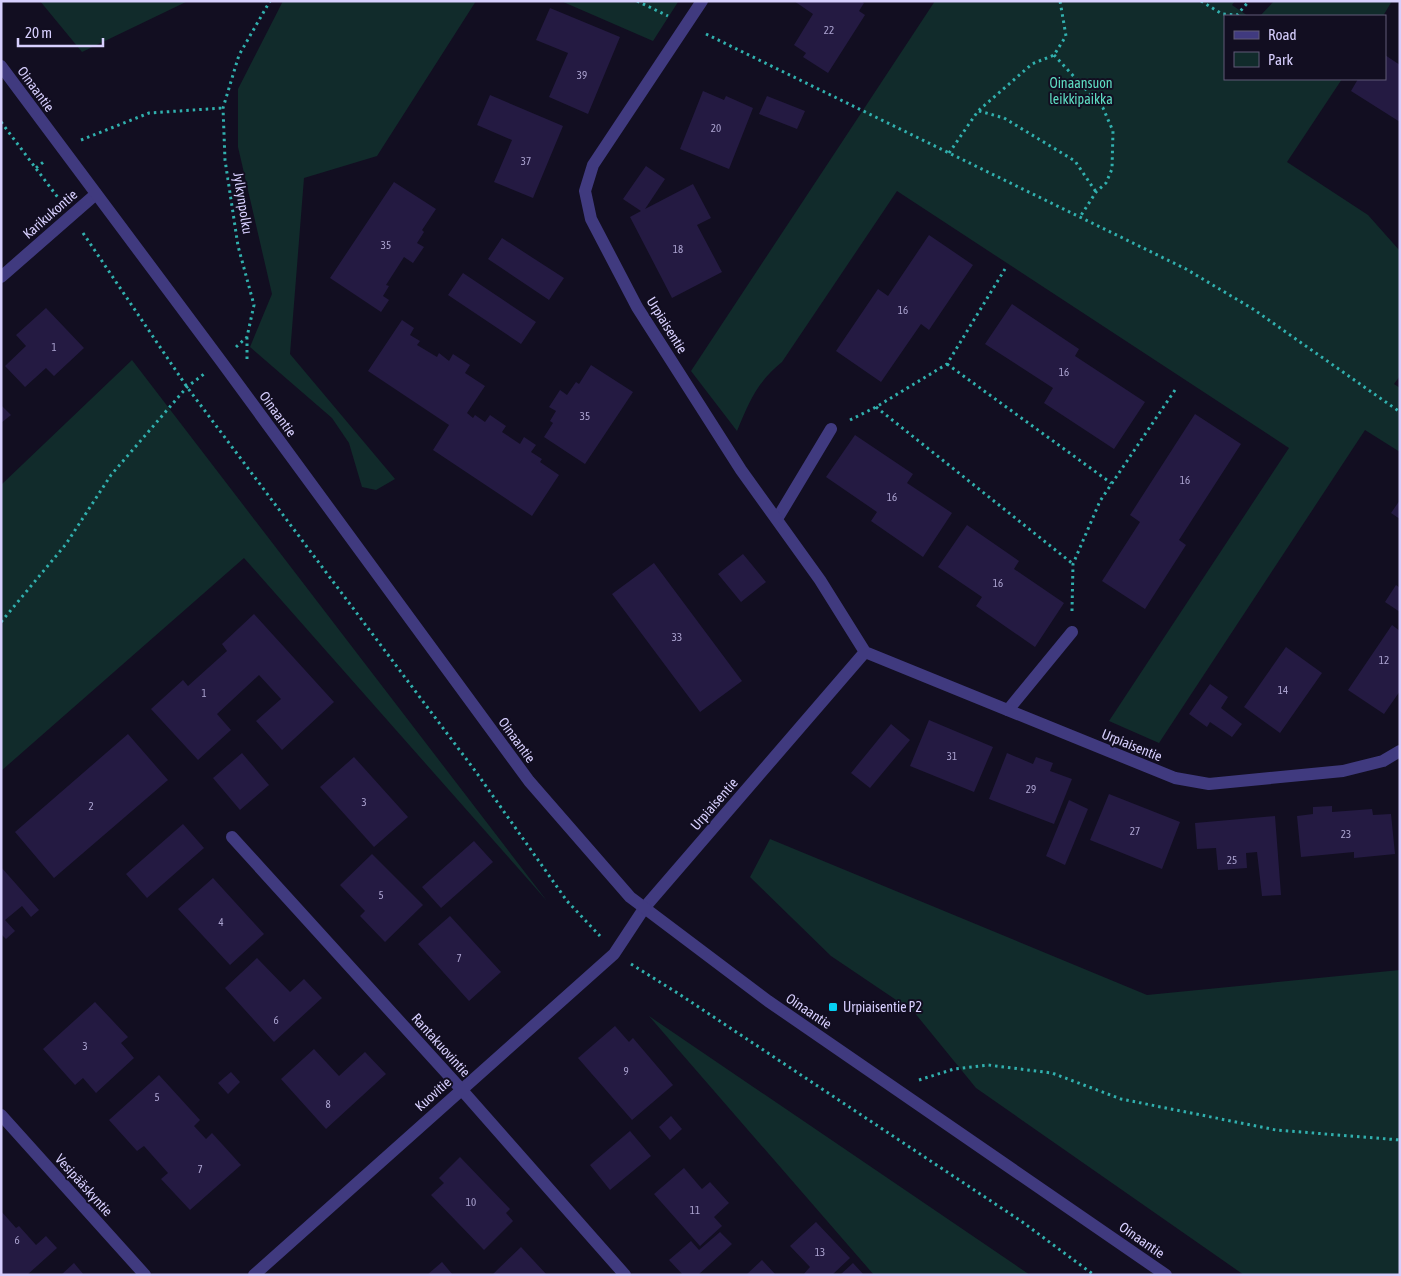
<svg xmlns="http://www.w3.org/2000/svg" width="1401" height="1276" viewBox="0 0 1401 1276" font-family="'Asap Condensed',sans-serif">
	<rect width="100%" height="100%" fill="#120e21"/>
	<path fill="#112b2b" d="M 40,1 L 188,1 L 82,52 Z
		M 283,1 L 476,1 L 377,156 L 304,178 L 290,354 L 395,479 L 376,490 L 362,487 L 349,443 L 332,418 L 250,347 L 272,294 L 238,147 L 238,89 Z
		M 561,1 L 676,1 L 678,2 L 653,41 Z
		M 935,1 L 1235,1 L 1232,5 L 1248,16 L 1225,16 L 1225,79 L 1342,79 L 1287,162 L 1368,215 L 1400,251 L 1400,376 L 1394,384 L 1400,388 L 1400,452 L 1365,430 L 1159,743 L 1109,721 L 1289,448 L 897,191 L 782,362 C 757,382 749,402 737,431 L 691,371 Z
		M 1274,1 L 1392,1 L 1383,16 L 1260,16 Z
		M 132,360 L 547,901 L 244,558 L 1,771 L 1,485 Z
		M 770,839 L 1147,995 L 1400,970 L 1400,1275 L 1244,1275 L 976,1088 L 914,1012 L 831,956 L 750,877 Z
		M 649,1016 L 1030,1275 L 874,1275 Z"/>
	<path fill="#241a42" d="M 794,1 L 861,1 L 864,3 L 859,11 L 865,15 L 828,73 L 803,57 L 806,53 L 794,45 L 813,14 Z
		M 550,8 L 620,37 L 588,114 L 549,97 L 568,53 L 536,40 Z
		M 1385,55 L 1400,65 L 1400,122 L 1351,91 L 1358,79 L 1385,79 Z
		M 703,91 L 724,100 L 726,96 L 753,108 L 729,169 L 680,149 Z
		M 490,95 L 563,126 L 533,198 L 494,182 L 512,140 L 477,125 Z
		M 767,96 L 805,111 L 797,129 L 759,114 Z
		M 646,166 L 665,179 L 645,209 L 693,184 L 711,218 L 697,225 L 722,272 L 672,298 L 630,217 L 641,211 L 623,199 Z
		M 394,182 L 436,209 L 422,230 L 424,232 L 417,243 L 424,247 L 413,263 L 404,257 L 386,285 L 389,286 L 383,296 L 389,300 L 381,312 L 330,278 Z
		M 929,235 L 973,265 L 929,330 L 921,324 L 881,382 L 836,351 L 878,289 L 888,296 Z
		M 502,238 L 564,278 L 549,300 L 488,259 Z
		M 463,273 L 536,322 L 521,344 L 448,295 Z
		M 1012,304 L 1079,349 L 1075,356 L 1145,402 L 1114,449 L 1044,403 L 1053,388 L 985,344 Z
		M 46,308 L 84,348 L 54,376 L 46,368 L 25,387 L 5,366 L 26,346 L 16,335 Z
		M 402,320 L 414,328 L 410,335 L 420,341 L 417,345 L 437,357 L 439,353 L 449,361 L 453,354 L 470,365 L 465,373 L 485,386 L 467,413 L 473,418 L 475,415 L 485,422 L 490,415 L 506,426 L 502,432 L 520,444 L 524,437 L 536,445 L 531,452 L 542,459 L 540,462 L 559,475 L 532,516 L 433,450 L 449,425 L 368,371 Z
		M 591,365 L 633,392 L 585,464 L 544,437 L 553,423 L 550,421 L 556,411 L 549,407 L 560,390 L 567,395 L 576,382 L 579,384 Z
		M 1,405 L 11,415 L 1,423 Z
		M 1195,414 L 1241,444 L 1179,540 L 1186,545 L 1145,609 L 1102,581 L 1140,522 L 1130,515 Z
		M 855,435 L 913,474 L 907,483 L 952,513 L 923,557 L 871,521 L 877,512 L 826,477 Z
		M 1400,500 L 1400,519 L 1391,513 Z
		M 967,525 L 1019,561 L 1014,569 L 1064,603 L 1035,647 L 976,606 L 982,597 L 938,567 Z
		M 743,554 L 766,582 L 741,602 L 718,574 Z
		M 654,563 L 742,681 L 700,712 L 612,594 Z
		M 1396,585 L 1400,588 L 1400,612 L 1385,602 Z
		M 254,614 L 334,702 L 282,750 L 256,721 L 281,699 L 259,675 L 217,714 L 231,730 L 198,760 L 151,709 L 183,680 L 188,686 L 227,651 L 222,644 Z
		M 1392,625 L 1400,631 L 1400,691 L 1384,714 L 1348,690 Z
		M 1286,647 L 1322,673 L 1280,733 L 1244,707 Z
		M 1210,684 L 1228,697 L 1221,708 L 1242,724 L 1232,737 L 1210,722 L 1207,727 L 1189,714 Z
		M 929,720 L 993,747 L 974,792 L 910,766 Z
		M 891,724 L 910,740 L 870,788 L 851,773 Z
		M 128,734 L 168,780 L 54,878 L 15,832 Z
		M 242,753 L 269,785 L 240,810 L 213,778 Z
		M 1007,753 L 1033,764 L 1036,757 L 1053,763 L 1050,771 L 1072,779 L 1054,824 L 989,799 Z
		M 354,757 L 408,817 L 374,847 L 320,787 Z
		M 1109,794 L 1180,822 L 1162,869 L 1090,840 Z
		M 1069,800 L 1088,809 L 1065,865 L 1046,856 Z
		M 1332,806 L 1332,812 L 1372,809 L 1373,815 L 1391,814 L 1395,854 L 1354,858 L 1354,852 L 1301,857 L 1297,816 L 1313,814 L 1313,807 Z
		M 1275,816 L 1281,895 L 1262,896 L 1257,852 L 1246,853 L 1247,868 L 1218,870 L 1216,848 L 1197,849 L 1195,823 Z
		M 183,824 L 204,848 L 147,898 L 126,874 Z
		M 474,841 L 493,862 L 441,908 L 422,887 Z
		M 372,854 L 423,905 L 385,942 L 360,916 L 365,911 L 340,885 Z
		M 1,867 L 39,910 L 31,917 L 22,906 L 5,920 L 15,931 L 6,939 L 1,934 Z
		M 213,878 L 264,934 L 230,965 L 178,909 Z
		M 450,916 L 501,972 L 469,1001 L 418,944 Z
		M 257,958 L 290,992 L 304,979 L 322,998 L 274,1042 L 225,988 Z
		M 95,1002 L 128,1037 L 121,1043 L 134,1058 L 96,1093 L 83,1078 L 75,1085 L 43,1049 Z
		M 615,1026 L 629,1042 L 633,1038 L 673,1085 L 632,1120 L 578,1058 Z
		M 314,1049 L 339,1076 L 365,1052 L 386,1074 L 326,1129 L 281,1079 Z
		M 231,1072 L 240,1082 L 228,1094 L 218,1083 Z
		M 159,1075 L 200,1120 L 194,1126 L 206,1139 L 212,1133 L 241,1165 L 190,1210 L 161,1179 L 168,1173 L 144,1146 L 137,1151 L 109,1120 Z
		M 671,1116 L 682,1129 L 670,1140 L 659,1127 Z
		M 630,1131 L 651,1156 L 610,1190 L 590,1165 Z
		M 460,1157 L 510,1209 L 506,1213 L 513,1221 L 484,1250 L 431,1195 L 444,1183 L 439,1178 Z
		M 684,1168 L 702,1189 L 710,1182 L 729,1203 L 714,1217 L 722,1226 L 700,1246 L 654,1194 Z
		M 1,1211 L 16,1228 L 19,1226 L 36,1245 L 46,1236 L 57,1248 L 27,1275 L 1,1275 Z
		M 816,1222 L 850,1258 L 832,1275 L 803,1275 L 810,1267 L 790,1246 Z
		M 720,1232 L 732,1244 L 698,1275 L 683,1275 L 669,1260 L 691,1241 L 699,1250 Z
		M 521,1247 L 547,1275 L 492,1275 Z
		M 762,1260 L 776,1275 L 746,1275 Z
		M 442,1262 L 453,1275 L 427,1275 Z
		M 74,1263 L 84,1275 L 61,1275 Z
		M 853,1263 L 864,1275 L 840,1275 Z"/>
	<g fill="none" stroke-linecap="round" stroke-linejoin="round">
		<path stroke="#31b0ae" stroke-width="3" stroke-dasharray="2.5 4" stroke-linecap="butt" d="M 637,1 L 668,16
			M 1201,1 L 1222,14 L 1237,15 L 1249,1
			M 706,34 L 1186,269 L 1253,309 L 1400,412
			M 1054,55 L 1103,108 L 1113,131 L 1112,169 L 1106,183 L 1096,192 L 1080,217
			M 979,111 L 1004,118 L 1075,161 L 1096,192
			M 1,122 L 59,199
			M 81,140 L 149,113 L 223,108
			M 949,153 L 978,111 L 1032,64 L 1054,55 L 1066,36 L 1060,1
			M 36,168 L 46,160
			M 83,233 L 187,387 L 476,772 L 567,901 L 600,936
			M 236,347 L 247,337 L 254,305 L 238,246 L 225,160 L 223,108 L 239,55 L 270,1
			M 247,359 L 247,338
			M 947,364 L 1111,483
			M 876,407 L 1073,564
			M 850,420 L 876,407 L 947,364 L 1005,269
			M 1072,611 L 1073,564 L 1100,501 L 1175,390
			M 1,622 L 66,544 L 111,475 L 187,387 L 204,374
			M 631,964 L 679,994 L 1021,1221 L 1094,1275
			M 919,1080 L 954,1069 L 988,1065 L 1052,1073 L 1121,1099 L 1276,1130 L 1400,1140"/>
		<path stroke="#403a7f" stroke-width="12" d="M 777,519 L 831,429
			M 1008,710 L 1072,632"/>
		<path stroke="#403a7f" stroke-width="12" d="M 702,1 L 593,165 L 585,191 L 591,219 L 637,307 L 741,470 L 820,580 L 865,652 L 1175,778 L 1209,784 L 1343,771 L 1383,761 L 1400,751
			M 1,277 L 96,194
			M 232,837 L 461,1089 L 625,1275
			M 1,1115 L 145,1275
			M 254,1275 L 614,954 L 645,907 L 865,652"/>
		<path stroke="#403a7f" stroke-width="12" d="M 1,66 L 221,361 L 529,781 L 630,897 L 768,1001 L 1166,1275"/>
	</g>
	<rect fill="#06d0f3" stroke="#120e21" stroke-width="2" x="828" y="1002" width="10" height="10" rx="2.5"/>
	<g text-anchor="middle" stroke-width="4" stroke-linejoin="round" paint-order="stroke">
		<g font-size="11" fill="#aaa2cf">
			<text x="829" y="34">22</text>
			<text x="582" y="79">39</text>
			<text x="716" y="132">20</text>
			<text x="526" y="165">37</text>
			<text x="386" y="249">35</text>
			<text x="678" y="253">18</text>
			<text x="903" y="314">16</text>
			<text x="54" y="351">1</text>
			<text x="1064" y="376">16</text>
			<text x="585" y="420">35</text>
			<text x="1185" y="484">16</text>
			<text x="892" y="501">16</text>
			<text x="998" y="587">16</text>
			<text x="677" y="641">33</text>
			<text x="1384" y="664">12</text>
			<text x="1283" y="694">14</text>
			<text x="204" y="697">1</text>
			<text x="952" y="760">31</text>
			<text x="1031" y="793">29</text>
			<text x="364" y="806">3</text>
			<text x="91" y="810">2</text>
			<text x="1135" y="835">27</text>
			<text x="1346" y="838">23</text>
			<text x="1232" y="864">25</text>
			<text x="381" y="899">5</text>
			<text x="221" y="926">4</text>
			<text x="459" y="962">7</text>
			<text x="276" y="1024">6</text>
			<text x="85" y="1050">3</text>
			<text x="626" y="1075">9</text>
			<text x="157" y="1101">5</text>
			<text x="328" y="1108">8</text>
			<text x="200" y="1173">7</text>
			<text x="471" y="1206">10</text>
			<text x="695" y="1214">11</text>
			<text x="17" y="1244">6</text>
			<text x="820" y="1256">13</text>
		</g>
		<g font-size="14" fill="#5edcc2" stroke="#120e21">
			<text x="1081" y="88">Oinaansuon<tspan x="1081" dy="16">leikkipaikka</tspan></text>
		</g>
		<g font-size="14" fill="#d7cffe" stroke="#120e21">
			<text transform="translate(36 89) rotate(54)" y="5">Oinaantie</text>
			<text transform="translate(243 203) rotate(81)" y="5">Jylkynpolku</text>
			<text transform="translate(50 214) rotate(-41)" y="5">Karikukontie</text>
			<text transform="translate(667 325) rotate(58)" y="5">Urpiaisentie</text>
			<text transform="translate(278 414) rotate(54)" y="5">Oinaantie</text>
			<text transform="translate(517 740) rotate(54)" y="5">Oinaantie</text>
			<text transform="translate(1132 745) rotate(22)" y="5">Urpiaisentie</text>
			<text transform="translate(714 804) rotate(-49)" y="5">Urpiaisentie</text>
			<text transform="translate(809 1011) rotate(34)" y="5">Oinaantie</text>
			<text transform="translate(441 1045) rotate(48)" y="5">Rantakuovintie</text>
			<text transform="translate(433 1094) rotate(-42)" y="5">Kuovitie</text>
			<text transform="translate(84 1185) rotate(48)" y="5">Vesipääskyntie</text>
			<text transform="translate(1142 1240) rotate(35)" y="5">Oinaantie</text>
		</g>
		<g font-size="14" fill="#d7cffe" stroke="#120e21" text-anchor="start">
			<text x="843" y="1012">Urpiaisentie P2</text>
		</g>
	</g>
	<rect width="1401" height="1276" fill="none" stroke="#d7cffe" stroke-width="5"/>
	<rect x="1224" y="15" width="162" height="65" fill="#120e21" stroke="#615b79"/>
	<rect x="1234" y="31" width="25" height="8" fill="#403a7f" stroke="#615b79"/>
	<text x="1268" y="40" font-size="15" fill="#d7cffe">Road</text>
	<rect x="1234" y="52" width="25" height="15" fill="#112b2b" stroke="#615b79"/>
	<text x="1268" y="65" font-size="15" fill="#d7cffe">Park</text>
	<path d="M18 38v8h85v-8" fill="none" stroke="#d7cffe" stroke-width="2.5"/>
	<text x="25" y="38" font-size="15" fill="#d7cffe" stroke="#120e21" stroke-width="4" paint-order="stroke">20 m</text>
</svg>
